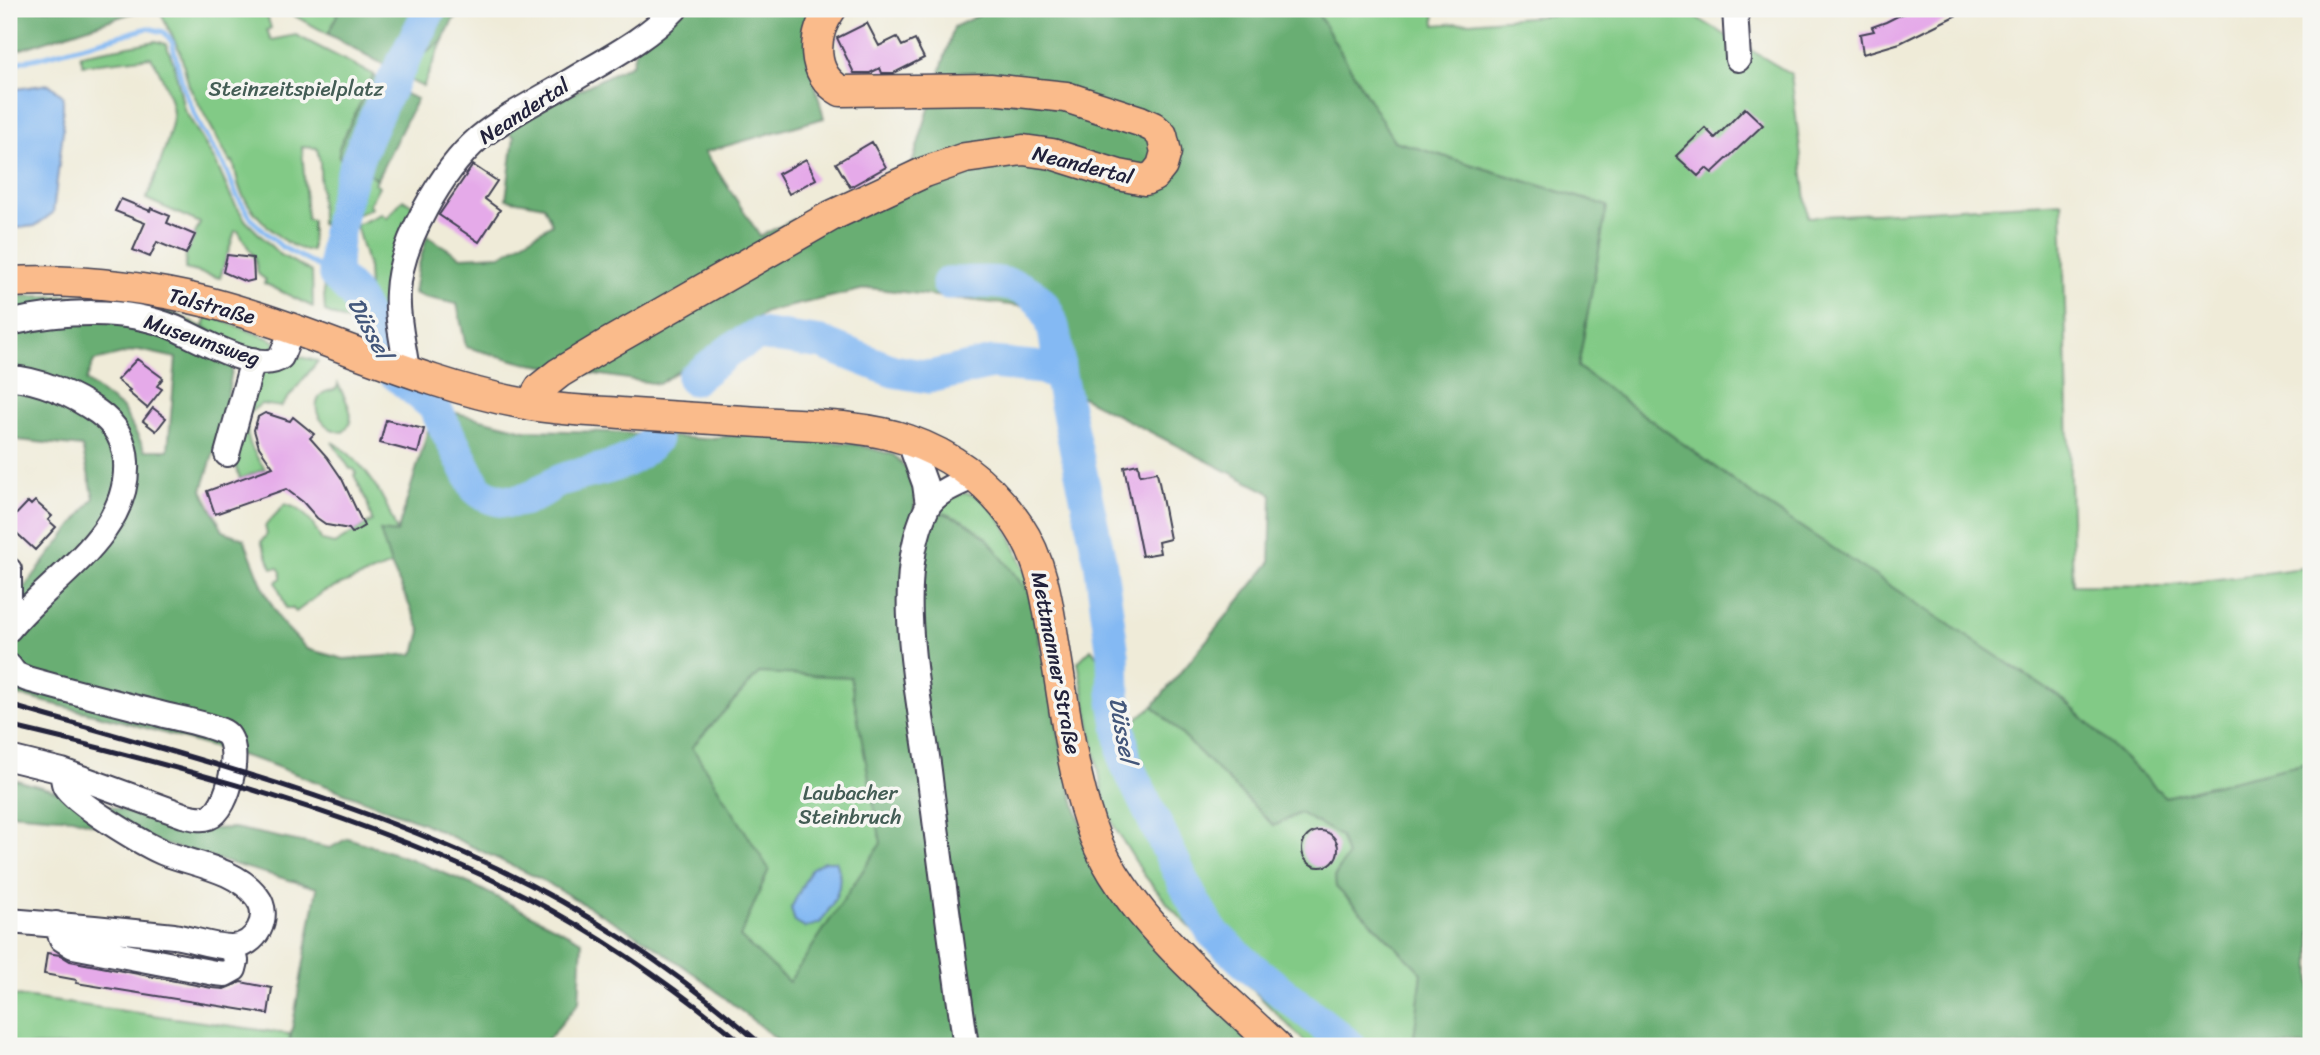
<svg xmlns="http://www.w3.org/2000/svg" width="2320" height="1055" viewBox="0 0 2320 1055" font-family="Sriracha,sans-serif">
	<rect width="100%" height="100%" fill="#f6f6f2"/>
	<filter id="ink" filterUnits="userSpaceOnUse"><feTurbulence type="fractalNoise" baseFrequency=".0143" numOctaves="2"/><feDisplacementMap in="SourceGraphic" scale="14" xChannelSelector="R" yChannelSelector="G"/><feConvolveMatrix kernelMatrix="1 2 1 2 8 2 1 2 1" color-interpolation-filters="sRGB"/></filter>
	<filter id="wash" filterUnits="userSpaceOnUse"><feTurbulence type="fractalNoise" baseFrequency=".00686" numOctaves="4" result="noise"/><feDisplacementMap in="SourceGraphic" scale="28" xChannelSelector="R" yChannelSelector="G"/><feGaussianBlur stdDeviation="1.57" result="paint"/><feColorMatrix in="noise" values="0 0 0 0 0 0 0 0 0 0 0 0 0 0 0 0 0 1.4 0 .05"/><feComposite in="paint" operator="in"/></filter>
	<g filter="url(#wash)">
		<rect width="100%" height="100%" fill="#efebd8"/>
		<path fill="#82ca86" stroke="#527660" stroke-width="2" d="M 168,9 L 265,9 L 271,28 L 267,30 L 271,40 L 296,35 L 374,75 L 339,148 L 339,157 L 345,164 L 335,195 L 335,225 L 328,227 L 321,224 L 320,163 L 317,148 L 302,147 L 307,219 L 312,220 L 312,250 C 288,253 253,214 242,194 C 237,184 236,171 233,161 L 230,162 L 189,86 L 180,51 L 160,12 Z
			M 282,9 L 330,9 L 339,13 L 328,34 Z
			M 1315,9 L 1434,9 L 1435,25 L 1622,9 L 1682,9 L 1791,74 L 1808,217 L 2062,202 L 2073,585 L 2165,586 L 2311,567 L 2311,762 L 2165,797 L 2065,701 L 1760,500 L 1578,367 L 1607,206 L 1394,141 Z
			M 443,40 L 423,87 L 407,79 L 416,59 Z
			M 156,41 L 166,44 L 174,64 L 184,109 L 216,163 L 232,199 L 246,221 L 279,254 L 312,272 L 313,307 L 264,283 L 266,280 L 258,274 L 255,259 L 238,231 L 235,231 L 220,278 L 185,269 L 186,254 L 200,223 L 146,199 C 153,187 174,125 173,114 C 172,98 160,70 151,57 L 83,65 L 80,55 Z
			M 363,169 L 377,179 L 375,183 L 379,186 L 369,205 L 372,208 L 354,216 L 352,201 Z
			M 403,199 L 412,205 L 414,210 L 392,339 L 378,320 L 369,292 L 368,267 L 356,225 L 381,214 L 387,218 Z
			M 323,278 L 341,292 L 362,327 L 325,312 Z
			M 208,315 L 273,340 L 276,344 L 274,353 L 236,348 L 204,326 Z
			M 296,356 L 318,361 L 281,407 L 261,404 L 249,413 C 242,436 253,452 265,469 L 240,479 L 232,455 L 256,370 L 290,364 Z
			M 338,384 C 345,400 360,418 343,432 C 326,432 307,410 322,394 C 326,390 333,391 337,388 Z
			M 332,442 C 364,460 387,499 397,533 L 381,531 L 391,565 L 323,592 L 296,612 L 292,608 L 286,608 L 276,582 L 281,578 L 281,572 L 278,568 L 272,568 L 261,542 L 267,534 L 265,526 L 285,504 C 305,509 313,523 322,541 L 334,544 L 372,521 L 367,502 L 354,475 L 356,473 L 354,469 L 350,469 Z
			M 964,493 C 969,494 976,495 980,498 C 1015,522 1033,594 1042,634 L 802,1046 L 520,760 L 940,502 Z
			M 1091,649 L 1123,688 L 1129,725 L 1153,706 L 1274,826 L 1300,813 L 1340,836 L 1348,856 L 1335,875 L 1336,887 L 1422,973 L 1413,1046 L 1309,1046 L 1173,910 L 1144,875 L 1115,828 L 1105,805 L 1078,662 Z
			M 9,995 L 290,1034 L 289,1046 L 9,1046 Z"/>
		<path fill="#69ae73" stroke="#466857" stroke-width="2" fill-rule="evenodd" d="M 9,9 L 144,9 L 9,53 Z
			M 330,9 L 467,9 L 453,20 L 443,40 L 416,59 L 394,52 L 388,67 L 328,34 L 338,13 Z
			M 684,9 L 816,9 L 808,57 L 824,118 L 705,152 L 760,236 L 912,164 L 954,27 L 992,9 L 1315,9 L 1394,141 L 1607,206 L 1578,367 L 1760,500 L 2065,701 L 2165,797 L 2311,762 L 2311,1046 L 1413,1046 L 1422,973 L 1336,887 L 1335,876 L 1347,856 L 1340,836 L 1300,813 L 1274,826 L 1153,706 L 1270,563 L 1272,494 L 1076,394 L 1051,310 L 869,288 L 766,312 L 659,384 L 524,363 L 466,347 L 457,304 L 424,297 L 414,293 L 418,268 L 427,236 L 461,257 L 501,255 L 552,224 L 544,206 L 506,199 L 514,137 L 507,131 L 538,110 L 632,64 L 636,47 Z
			M 373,76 L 384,82 L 360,127 L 345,164 L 339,157 L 339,148 Z
			M 398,91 L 417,99 L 377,179 L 363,169 Z
			M 9,296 L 104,296 L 159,307 L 232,341 L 236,348 L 222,426 L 202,490 L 223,531 L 244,539 L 265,592 L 281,622 L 307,649 L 344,659 L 413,654 L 416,650 L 421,631 L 391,565 L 380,531 L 397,533 L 430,424 L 445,410 L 525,430 L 610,432 L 703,439 L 747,434 L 855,444 L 894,455 L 908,470 L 916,491 L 913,520 L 936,510 L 964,521 L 987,538 L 1030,595 L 1071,792 L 1083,829 L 1261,1046 L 785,1046 L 700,978 L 647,941 L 542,880 L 423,823 L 267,763 L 129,723 L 9,693 L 9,607 L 94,498 L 82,447 L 9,439 ZM 139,350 L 176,358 L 168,450 L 145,450 L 123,409 L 86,381 L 94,361 ZM 759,673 L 850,677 L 881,843 L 789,982 L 740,937 L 769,869 L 692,747 Z
			M 9,778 L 110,806 L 180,830 L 234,828 L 330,848 L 348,838 L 408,858 L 475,886 L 582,941 L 579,1002 L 543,1046 L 289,1046 L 317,888 L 72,818 L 9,813 Z"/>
		<path fill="#84b9f3" stroke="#536e97" stroke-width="2" d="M 49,84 L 63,96 L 63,131 L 53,213 L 35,226 L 9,229 L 9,90 Z
			M 824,861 L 836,861 C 846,886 834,903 820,923 L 805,928 L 795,922 L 791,908 L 811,869 Z"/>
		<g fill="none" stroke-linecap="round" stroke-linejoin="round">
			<path stroke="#84b9f3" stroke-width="5" d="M 9,64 L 38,58 L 148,28 L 164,32 L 172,42 L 184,90 L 201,128 L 225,167 L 237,196 L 253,221 L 282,247 L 335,275"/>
			<path stroke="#84b9f3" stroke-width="33" d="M 430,9 C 388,94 334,177 335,275 L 354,294 L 373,329 L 386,362 L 393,372 L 434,406 L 476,488 C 487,499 506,504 522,500 C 536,498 548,485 561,480 C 598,467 624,472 655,439
				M 948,283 C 991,282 1039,275 1053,327 C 1057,342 1058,360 1060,376
				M 693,379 L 733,348 L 759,334 L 822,343 L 893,371 L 929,377 L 992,363 L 1042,368 L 1060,376 L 1100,561 L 1113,655 L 1114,695 L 1125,761 L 1191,897 L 1213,933 L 1249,966 L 1350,1046"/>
		</g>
		<g id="blocks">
			<path fill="#e5aae9" d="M 1912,9 L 1969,9 L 1900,43 L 1863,54 L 1860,34 L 1874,31 L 1872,27 L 1886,22 Z
				M 867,23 L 879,46 L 897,37 L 902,46 L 915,40 L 924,58 L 894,73 L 882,73 L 880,68 L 870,73 L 854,73 L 837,38 Z
				M 1745,108 L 1763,125 L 1712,173 L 1706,168 L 1698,176 L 1676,156 L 1705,128 L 1715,138 Z
				M 872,142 L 886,167 L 850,187 L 836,163 Z
				M 806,159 L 816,179 L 789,194 L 778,174 Z
				M 473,165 L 497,181 L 485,199 L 500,210 L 479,242 L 439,215 Z
				M 121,199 L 150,211 L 151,208 L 170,216 L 167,223 L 195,235 L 186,254 L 157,242 L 150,257 L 133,250 L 145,223 L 115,211 Z
				M 227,255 L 253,258 L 254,280 L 246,282 L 223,272 Z
				M 137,359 L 163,378 L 157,386 L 162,389 L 147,408 L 128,392 L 130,390 L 117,380 Z
				M 153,408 L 166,418 L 156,431 L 143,421 Z
				M 265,413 L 290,421 L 293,417 L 314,434 L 310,438 L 327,457 L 342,479 L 364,526 L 352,533 L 349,529 L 327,525 L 317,518 L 303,502 L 286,489 L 215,514 L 207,491 L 273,467 L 259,447 L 254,430 L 258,417 Z
				M 386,420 L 424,429 L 418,453 L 380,443 Z
				M 1138,464 L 1140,475 L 1157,472 L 1170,539 L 1158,542 L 1160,553 L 1142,556 L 1124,467 Z
				M 35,501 L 52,516 L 48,520 L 56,527 L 35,550 L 9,526 L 9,522 L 28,502 L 31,505 Z
				M1302 849a18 18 0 1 1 36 0a18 18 0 1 1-36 0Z
				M 47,953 L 60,955 L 70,961 L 212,988 L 224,989 L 241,982 L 272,988 L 268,1014 L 76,983 L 77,980 L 44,974 Z"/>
		</g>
	</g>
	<g filter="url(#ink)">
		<use href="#blocks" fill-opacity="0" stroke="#414053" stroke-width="2"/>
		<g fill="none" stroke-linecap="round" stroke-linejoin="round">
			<defs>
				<path id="minor" d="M 1735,9 L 1738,59
					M 9,323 C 61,311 125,307 175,328 C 198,338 259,375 281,357 L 292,330
					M 407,371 C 404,345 396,318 398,292 C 400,243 442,170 479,138 C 507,115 543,98 574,79 C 609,58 648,38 675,9
					M 9,378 C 39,379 74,395 98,412 C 115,424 125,441 126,462 C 130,536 50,578 9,629
					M 909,440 L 925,484 L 928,505
					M 227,454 L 253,360
					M 9,570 L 9,611 L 15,621
					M 9,666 L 15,674 L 27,679 C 70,691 113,702 157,713 C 178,719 203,722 224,732 C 244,743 229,810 209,817 C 201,820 191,817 183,815 L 62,771 L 9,758
					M 9,921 C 64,925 119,930 174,936 C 193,939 213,947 231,947 C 256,947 272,916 257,897 C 237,869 192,864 162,852 C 142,843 76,804 65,786 C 63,782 63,776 62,771
					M 56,924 L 62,939 L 73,946 L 215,973 L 225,974 L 234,969 L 236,961 L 233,947
					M 966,1046 C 953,955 940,863 929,771 C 919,694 892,580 927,508 C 934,492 960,483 975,476"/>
				<path id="major" d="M 9,282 C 76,279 142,286 207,302 C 315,330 415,384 526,404 C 561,411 598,411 634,414 C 681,417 728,420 776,423 C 818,425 867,426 908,440 C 954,456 991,485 1018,525 C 1042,560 1048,603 1054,644 C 1064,703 1071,767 1090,824 C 1118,910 1212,985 1276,1046
					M 530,405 L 540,388 L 559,373 L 602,347 L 831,216 L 925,172 L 965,158 L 1023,150 L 1052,154 L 1119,175 L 1145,180 L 1154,176 L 1162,166 L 1166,152 L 1162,135 L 1153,127 L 1140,121 L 1066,97 L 990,89 L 841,91 C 810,74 812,35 831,9"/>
			</defs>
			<use href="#minor" stroke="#414053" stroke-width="28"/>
			<use href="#major" stroke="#414053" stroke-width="33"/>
			<use href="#minor" stroke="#fff" stroke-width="24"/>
			<use href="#major" stroke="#fabb8b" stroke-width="30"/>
			<path stroke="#22223b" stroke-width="5" d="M 9,705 C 169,751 334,793 486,863 C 586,909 680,973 763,1046
				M 9,726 C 183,767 367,815 527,897 C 605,938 678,989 746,1046"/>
		</g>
	</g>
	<g text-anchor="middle" stroke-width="7" stroke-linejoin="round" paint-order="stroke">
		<g font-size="21" fill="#445d55" stroke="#f6f6f2">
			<text x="296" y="96">Steinzeitspielplatz</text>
			<text x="850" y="800">Laubacher<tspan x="850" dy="24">Steinbruch</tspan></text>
		</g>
		<g font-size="21" fill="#22223b" stroke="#f6f6f2">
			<text transform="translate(524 111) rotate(-33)" y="7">Neandertal</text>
			<text transform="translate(1083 165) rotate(14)" y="7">Neandertal</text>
			<text transform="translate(212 306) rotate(15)" y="7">Talstraße</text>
			<text transform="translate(202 340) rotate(19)" y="7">Museumsweg</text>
			<text transform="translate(1056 663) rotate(79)" y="7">Mettmanner Straße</text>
		</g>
		<g font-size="23" font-style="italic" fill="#44577b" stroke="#f6f6f2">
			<text transform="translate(370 328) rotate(62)" y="8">Düssel</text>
			<text transform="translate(1123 730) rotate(80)" y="8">Düssel</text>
		</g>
	</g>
	<rect width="2320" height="1055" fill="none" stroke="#f6f6f2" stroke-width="35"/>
</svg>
